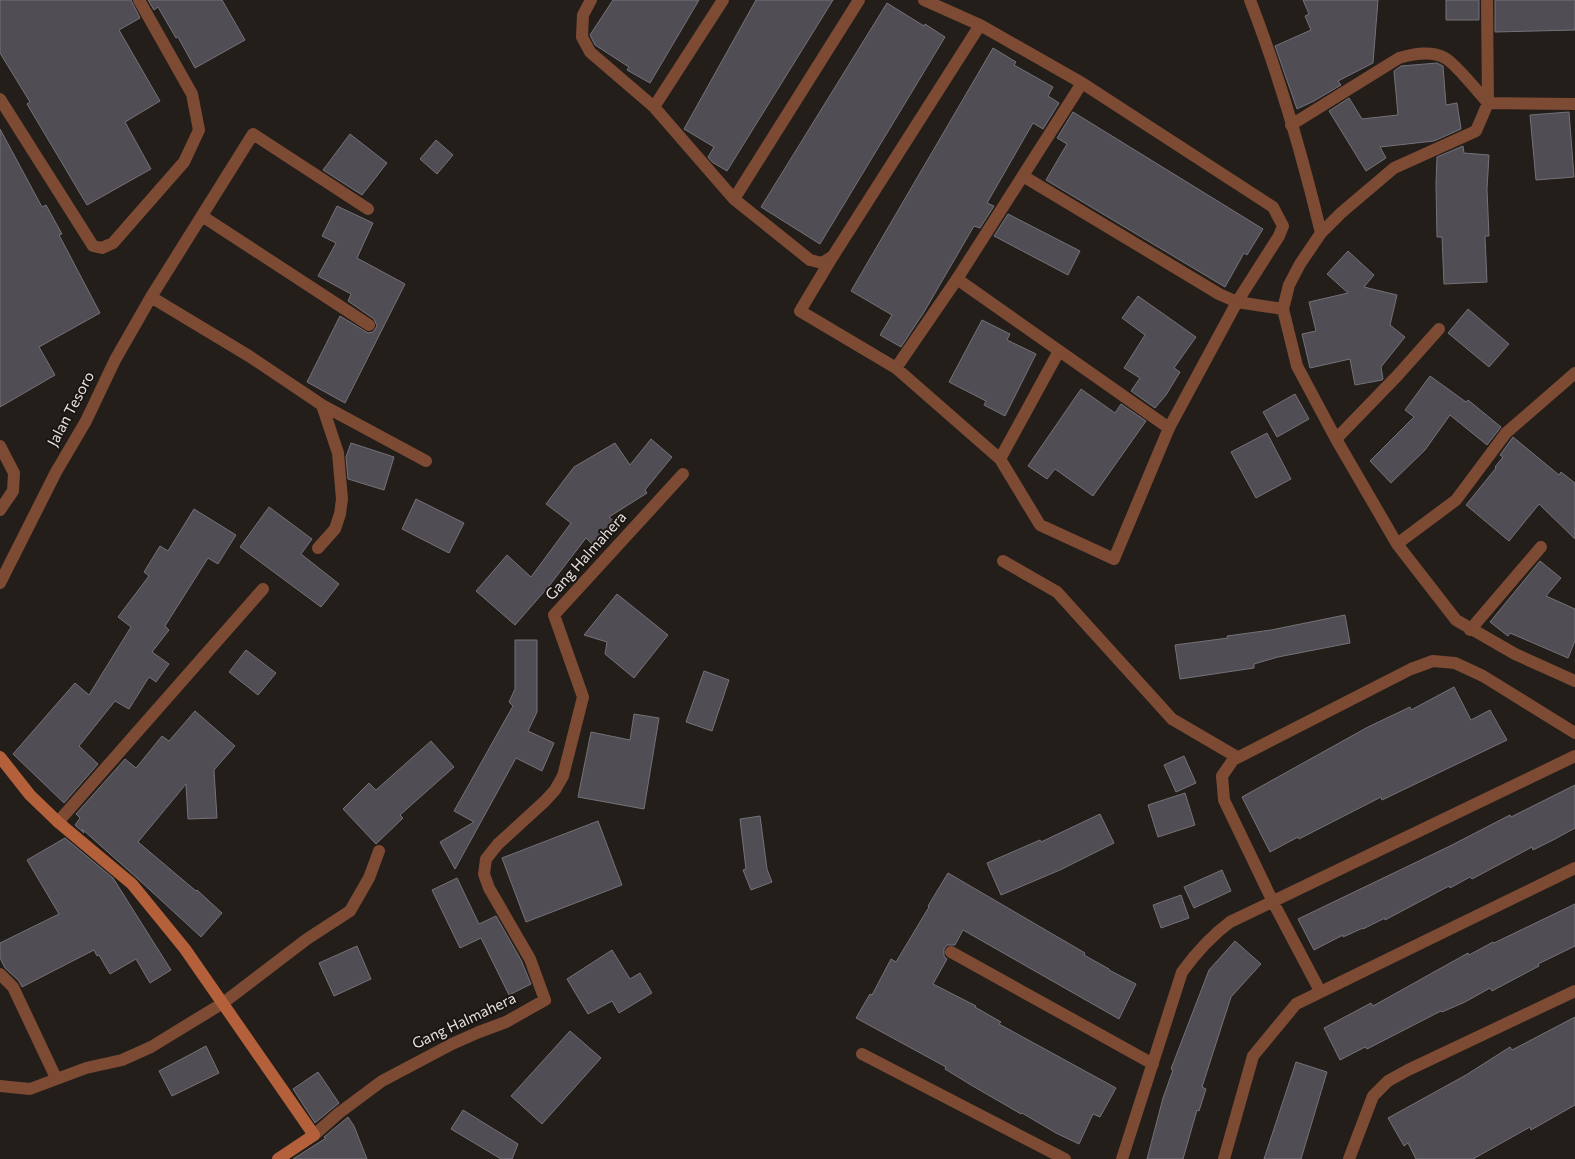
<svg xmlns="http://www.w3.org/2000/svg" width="1575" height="1159" viewBox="0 0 1575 1159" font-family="Commissioner,sans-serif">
	<rect width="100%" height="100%" fill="#231e1a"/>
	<path fill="#504e54" stroke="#747278" d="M 0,0 L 131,0 L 140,18 L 119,30 L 160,101 L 125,122 L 151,169 L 87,205 L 27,104 L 30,102 L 0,53 Z
		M 148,0 L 222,0 L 245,40 L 195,68 L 178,37 L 176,38 L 158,7 L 154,10 Z
		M 613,0 L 699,0 L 650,83 L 627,70 L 629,67 L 595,45 L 590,35 Z
		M 756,0 L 833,0 L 727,171 L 712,162 L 708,157 L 714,147 L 684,129 Z
		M 1303,0 L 1378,0 L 1373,63 L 1338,81 L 1341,85 L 1314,101 L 1297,109 L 1275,46 L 1311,30 L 1305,16 L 1309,14 Z
		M 1446,0 L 1479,0 L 1479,20 L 1446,20 Z
		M 1495,0 L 1575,0 L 1575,30 L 1495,32 Z
		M 887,3 L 924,26 L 925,24 L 945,37 L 820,244 L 761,207 Z
		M 993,48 L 1016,62 L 1014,65 L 1053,87 L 1048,96 L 1059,103 L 1043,129 L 1033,123 L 987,203 L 994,206 L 980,228 L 974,226 L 924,312 L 901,347 L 880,335 L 892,315 L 851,291 Z
		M 1437,63 L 1443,66 L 1446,105 L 1457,103 L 1461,129 L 1434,141 L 1380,147 L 1386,158 L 1366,171 L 1329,111 L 1349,98 L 1362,119 L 1398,115 L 1394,71 L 1401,66 Z
		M 1073,112 L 1263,229 L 1247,255 L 1244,253 L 1225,287 L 1046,180 L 1067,144 L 1057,138 Z
		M 1569,112 L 1574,177 L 1536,180 L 1530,115 Z
		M 0,129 L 42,207 L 46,205 L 62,234 L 59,235 L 100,313 L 39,347 L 55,375 L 0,407 Z
		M 350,134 L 387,163 L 362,195 L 323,170 Z
		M 436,140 L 453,155 L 437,174 L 420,159 Z
		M 1463,146 L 1464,153 L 1489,155 L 1487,189 L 1489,236 L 1485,236 L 1487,282 L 1444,284 L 1442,237 L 1437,237 L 1436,184 L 1437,157 Z
		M 337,206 L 373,223 L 357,258 L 405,284 L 345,403 L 307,382 L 340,316 L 368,333 L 373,332 L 377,326 L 374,319 L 348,301 L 351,294 L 318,276 L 336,243 L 322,236 Z
		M 1008,214 L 1080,251 L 1068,275 L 994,236 Z
		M 1348,251 L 1374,275 L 1364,287 L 1397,295 L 1390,325 L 1405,337 L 1381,367 L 1383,379 L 1382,380 L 1355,385 L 1350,359 L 1310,368 L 1302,334 L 1316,331 L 1309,302 L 1348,293 L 1327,274 Z
		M 1138,296 L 1196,337 L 1174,368 L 1180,372 L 1166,395 L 1155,408 L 1131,391 L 1140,378 L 1124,368 L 1145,335 L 1122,318 Z
		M 1468,309 L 1509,344 L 1489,367 L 1448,333 Z
		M 982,320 L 1010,334 L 1007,340 L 1036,354 L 1005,416 L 984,405 L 986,401 L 949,382 Z
		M 1430,376 L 1466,402 L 1468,400 L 1501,427 L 1487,445 L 1450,415 L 1425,450 L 1391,483 L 1370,461 L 1414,417 L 1405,410 Z
		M 1081,389 L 1115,413 L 1121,404 L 1146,421 L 1093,496 L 1055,469 L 1047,479 L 1028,466 Z
		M 1295,394 L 1309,419 L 1277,437 L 1263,412 Z
		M 1267,433 L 1291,479 L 1256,498 L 1231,452 Z
		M 1513,437 L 1559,475 L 1561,472 L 1575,483 L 1575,539 L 1539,504 L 1509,541 L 1466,505 L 1496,468 L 1495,467 L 1503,457 L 1500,455 Z
		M 651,439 L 672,457 L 645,490 L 647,493 L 609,517 L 617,524 L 595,547 L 586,538 L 549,586 L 515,625 L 476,591 L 507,555 L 531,577 L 571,523 L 546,504 L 574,467 L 615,443 L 630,465 Z
		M 351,443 L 394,457 L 384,490 L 348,479 L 346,457 Z
		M 416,499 L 464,523 L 449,553 L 402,529 Z
		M 269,507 L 312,539 L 301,554 L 339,584 L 321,607 L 240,547 Z
		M 194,509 L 236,535 L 218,564 L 208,558 L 165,626 L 169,630 L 152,652 L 169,664 L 156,682 L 149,677 L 129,709 L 115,701 L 79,746 L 98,764 L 64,803 L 13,754 L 75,683 L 89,695 L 131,627 L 118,617 L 149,576 L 144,572 L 160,546 L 168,551 Z
		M 1540,561 L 1561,578 L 1546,596 L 1575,609 L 1575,641 L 1568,658 L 1510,633 L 1508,636 L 1490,622 Z
		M 617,594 L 668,635 L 634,678 L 605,654 L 607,642 L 584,635 Z
		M 1345,615 L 1350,643 L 1278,657 L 1254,664 L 1254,668 L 1180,679 L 1175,645 L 1228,638 L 1227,636 L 1271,630 Z
		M 515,640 L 537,640 L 537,712 L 528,731 L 554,743 L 542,771 L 516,758 L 455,869 L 440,842 L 474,822 L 454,811 L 513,706 L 509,702 L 515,689 Z
		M 246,650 L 276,673 L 258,695 L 229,672 Z
		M 704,671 L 729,680 L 712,731 L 686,722 Z
		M 1454,687 L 1471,720 L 1490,710 L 1507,740 L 1382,800 L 1381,797 L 1299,839 L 1298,837 L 1270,852 L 1242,797 L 1368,727 L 1410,707 L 1411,710 Z
		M 195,711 L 235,746 L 214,770 L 217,818 L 188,819 L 186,784 L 138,842 L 196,891 L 197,890 L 222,913 L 201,937 L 137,878 L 82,829 L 84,833 L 75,825 L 80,818 L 76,814 L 125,759 L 136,768 L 162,736 L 169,741 Z
		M 634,714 L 659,718 L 644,809 L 578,797 L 591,732 L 630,740 Z
		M 431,741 L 454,767 L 400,815 L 403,818 L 376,844 L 343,809 L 369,783 L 376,790 Z
		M 1184,756 L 1196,783 L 1176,792 L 1164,765 Z
		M 1575,785 L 1575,828 L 1555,839 L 1533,850 L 1532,847 L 1472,879 L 1470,877 L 1450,888 L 1449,886 L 1385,920 L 1385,918 L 1363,929 L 1363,928 L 1343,937 L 1343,935 L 1314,950 L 1298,919 L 1450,846 L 1510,815 L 1511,817 Z
		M 1185,793 L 1195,825 L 1158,837 L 1148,805 Z
		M 1100,814 L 1114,843 L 1060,870 L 1001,895 L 987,863 L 1040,840 L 1041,842 Z
		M 760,816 L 767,869 L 772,882 L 751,890 L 743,870 L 746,869 L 740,819 Z
		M 598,821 L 622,885 L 526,922 L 502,858 Z
		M 65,838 L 113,878 L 171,970 L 150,983 L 136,959 L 110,974 L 99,955 L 97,956 L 94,950 L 22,987 L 19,981 L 5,968 L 0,958 L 0,943 L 59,914 L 27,860 Z
		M 1222,870 L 1231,891 L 1194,908 L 1184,887 Z
		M 948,873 L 1085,953 L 1084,955 L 1109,969 L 1109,970 L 1136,984 L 1119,1019 L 963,930 L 955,945 L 947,945 L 944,949 L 944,956 L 947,959 L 933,984 L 976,1006 L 975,1007 L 1001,1022 L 999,1024 L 1116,1088 L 1100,1117 L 1093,1114 L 1079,1144 L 1056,1133 L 1022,1113 L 1021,1114 L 971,1085 L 945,1069 L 946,1067 L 856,1018 L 870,994 L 872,995 L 891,959 L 896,962 L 929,907 L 928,906 Z
		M 457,878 L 479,924 L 496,916 L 521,960 L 531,984 L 509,995 L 481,938 L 460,948 L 432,890 Z
		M 1181,895 L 1189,918 L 1161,928 L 1153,905 Z
		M 1575,904 L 1575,946 L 1538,964 L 1539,966 L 1492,991 L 1490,988 L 1465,1002 L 1442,1012 L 1441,1011 L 1367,1049 L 1365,1047 L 1340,1060 L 1324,1028 L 1371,1003 L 1373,1006 L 1468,953 L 1469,955 L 1493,942 L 1494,943 Z
		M 1235,941 L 1261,964 L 1231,997 L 1202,1087 L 1206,1089 L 1199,1111 L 1197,1110 L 1183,1159 L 1147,1159 L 1163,1098 L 1173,1070 L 1171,1069 L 1209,970 Z
		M 357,946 L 371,979 L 334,996 L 319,963 Z
		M 612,950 L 630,979 L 640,973 L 652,993 L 619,1013 L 612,1001 L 588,1014 L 567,979 Z
		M 1575,1017 L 1575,1105 L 1531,1130 L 1530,1127 L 1473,1159 L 1416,1159 L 1408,1143 L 1404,1146 L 1388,1118 L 1466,1075 L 1510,1047 L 1512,1050 Z
		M 570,1031 L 601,1058 L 542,1124 L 511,1096 Z
		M 206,1046 L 219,1073 L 172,1096 L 159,1071 Z
		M 1296,1062 L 1327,1072 L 1301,1159 L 1264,1159 Z
		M 318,1072 L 339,1103 L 315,1123 L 293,1089 Z
		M 463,1110 L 518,1144 L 512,1159 L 501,1159 L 451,1129 Z
		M 348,1117 L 354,1126 L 367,1159 L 293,1159 L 326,1138 L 324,1137 Z"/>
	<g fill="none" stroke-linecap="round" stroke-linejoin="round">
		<path stroke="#7d4a33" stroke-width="12" d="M 591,0 L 583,15 L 582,37 L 590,52 L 654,107 L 734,199 L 810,260 L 822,263 L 833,256 L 980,25
			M 924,0 L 980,25 L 1082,83 L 1273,207 L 1283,226 L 1279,236 L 1237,302 L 1219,294 L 1023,176
			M 1082,83 L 957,279 L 1169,428
			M 654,107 L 723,0
			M 734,199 L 859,0
			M 1237,302 L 1283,309"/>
		<path stroke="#7d4a33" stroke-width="12" d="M 1250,0 C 1279,75 1302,154 1321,233
			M 1487,0 L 1488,103
			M 0,99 L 93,246 L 102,248 L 113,243 L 184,162 L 199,130 L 192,94 L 139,0
			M 1575,104 L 1488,103 L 1476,131 L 1394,168 L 1341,213 L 1321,233 L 1300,264 L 1289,285 L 1283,309 L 1297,366 L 1336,439 L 1397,544 L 1456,620 L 1515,654 L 1575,681
			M 1291,125 L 1399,58 C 1413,54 1431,50 1445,58 C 1455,63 1479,93 1488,103
			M 202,216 L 369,325
			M 833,256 L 800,311 L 896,368 L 1000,459 L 1040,525 L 1114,559 L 1169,428 L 1237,302
			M 151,297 L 253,134 L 368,209
			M 896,368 L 957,279
			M 1336,439 L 1397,376 L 1439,329
			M 0,446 L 14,473 L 13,491 L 0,510
			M 1000,459 L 1059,351
			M 1397,544 L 1456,500 L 1506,433 L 1575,373
			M 318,548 L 335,529 L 340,514 L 342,499 L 338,453 L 322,405
			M 1003,561 L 1057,592 L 1172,719 L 1237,757
			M 0,583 L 56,472 L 86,421 L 115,360 L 151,297 L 249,356 L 322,405 L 426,461
			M 1470,630 L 1541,547
			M 58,822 L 263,589
			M 951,952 L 1153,1064
			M 0,974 L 13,987 L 56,1078
			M 1320,991 L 1273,902 L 1224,800 L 1222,776 L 1233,760 L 1411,669 L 1433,661 L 1455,663 L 1483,676 L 1575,733
			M 862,1054 L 1065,1159
			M 0,1086 L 30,1089 L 86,1068 L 122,1060 L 151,1047 L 223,1003 L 307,939 L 350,911 L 369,878 L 379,851
			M 314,1135 L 339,1113 L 382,1081 L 452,1044 L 479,1032 L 506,1022 L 545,1000 L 530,959 L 489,888 L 484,874 L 486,859 L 498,844 L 545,801 L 555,790 L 563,776 L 583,697 L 554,615 L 683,474
			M 1122,1159 L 1182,972 C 1196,953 1211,936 1230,922 L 1575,756
			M 1224,1159 L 1253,1056 L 1296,1004 L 1575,868
			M 1349,1159 L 1373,1096 L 1388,1081 L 1408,1070 L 1575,991"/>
		<path stroke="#b3603b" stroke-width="12" d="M 0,757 L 30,795 L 58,822 L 132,884 L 185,949 L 314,1135 L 278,1159"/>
	</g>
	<g text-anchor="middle" stroke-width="4" stroke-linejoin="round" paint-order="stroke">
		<g font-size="15" fill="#e5e1df" stroke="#1a1511">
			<text transform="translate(71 409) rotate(-62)" y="5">Jalan Tesoro</text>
			<text transform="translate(586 556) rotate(-48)" y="5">Gang Halmahera</text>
			<text transform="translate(464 1021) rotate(-25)" y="5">Gang Halmahera</text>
		</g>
	</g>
</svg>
